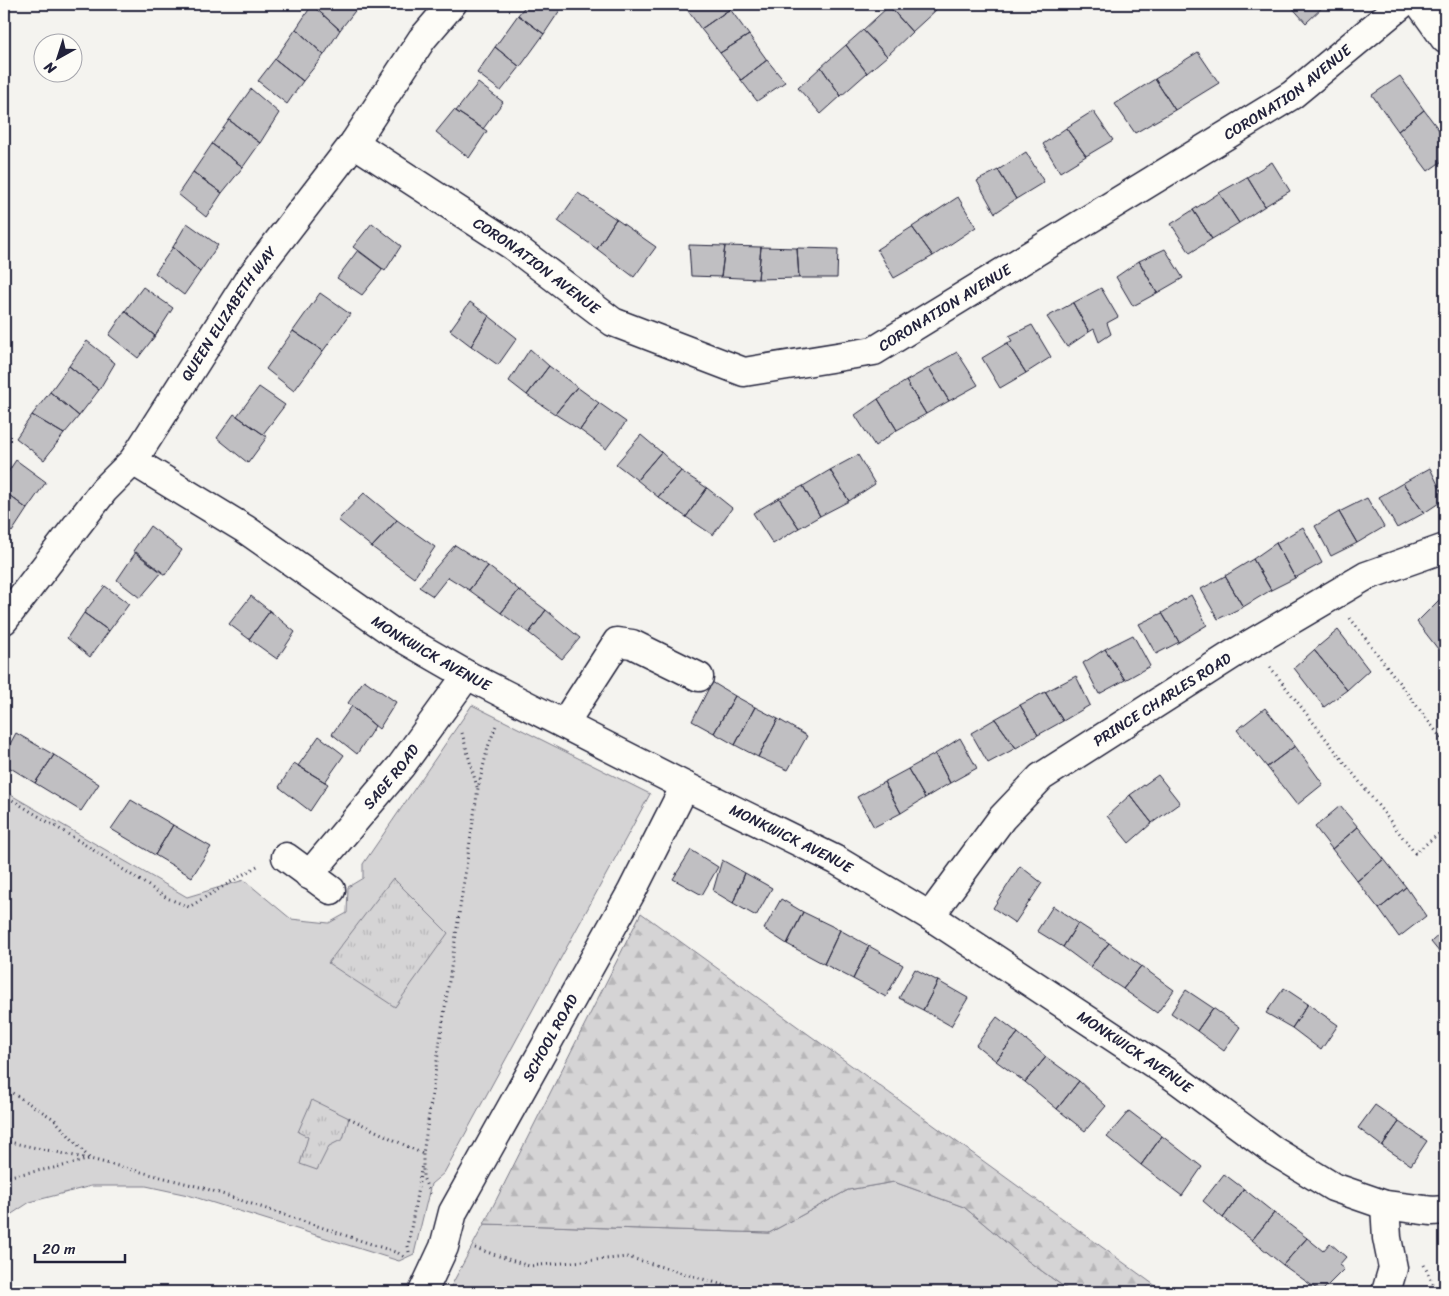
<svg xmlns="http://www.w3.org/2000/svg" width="1449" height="1296" viewBox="0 0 1449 1296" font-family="Sriracha,sans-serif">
	<defs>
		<pattern id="forest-firs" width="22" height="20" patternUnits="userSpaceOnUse" patternTransform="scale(1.25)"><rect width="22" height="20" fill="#d5d4d5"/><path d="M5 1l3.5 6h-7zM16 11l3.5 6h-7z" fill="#b7b6b8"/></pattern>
		<pattern id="park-tufts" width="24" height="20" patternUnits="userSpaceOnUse" patternTransform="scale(1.25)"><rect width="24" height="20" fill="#d5d4d5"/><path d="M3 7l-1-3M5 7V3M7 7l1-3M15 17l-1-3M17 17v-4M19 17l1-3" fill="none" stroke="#b7b6b8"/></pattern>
	</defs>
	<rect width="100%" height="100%" fill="#f4f3ef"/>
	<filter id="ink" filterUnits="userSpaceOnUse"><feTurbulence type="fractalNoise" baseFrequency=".02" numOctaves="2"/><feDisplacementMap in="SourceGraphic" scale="10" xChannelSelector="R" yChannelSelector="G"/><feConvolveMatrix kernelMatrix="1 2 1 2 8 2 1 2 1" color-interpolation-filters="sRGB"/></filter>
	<g filter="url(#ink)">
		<path fill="#d5d4d5" stroke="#7c7b88" d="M 472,705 L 650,794 L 444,1173 L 431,1184 L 414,1254 L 399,1261 L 188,1195 L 146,1186 L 91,1186 L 30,1202 L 4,1219 L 4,791 L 187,897 L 244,880 L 291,919 L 329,923 L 347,913 L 348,887 L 363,878 L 363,864 Z
			M 894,1182 L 964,1207 L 1028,1261 L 1071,1292 L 448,1292 L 484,1224 L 769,1233 L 848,1190 Z"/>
		<path fill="url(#forest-firs)" stroke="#7c7b88" d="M 641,913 L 1164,1292 L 1071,1292 L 1028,1261 L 964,1207 L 894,1182 L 848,1190 L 769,1233 L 484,1224 Z"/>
		<path fill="url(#park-tufts)" stroke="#7c7b88" d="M 393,878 L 448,933 L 395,1007 L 328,963 Z
			M 312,1100 L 349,1118 L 343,1139 L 329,1146 L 317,1170 L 300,1164 L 308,1137 L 298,1132 Z"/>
		<path fill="#c0bfc2" stroke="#22223b" d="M 313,4 L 354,4 L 358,7 L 340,30 L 312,5 Z
			M 527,4 L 564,4 L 544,34 L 518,15 Z
			M 692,4 L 731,4 L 727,6 L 730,9 L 701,29 L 686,8 Z
			M 892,4 L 928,4 L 936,10 L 912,32 L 889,6 Z
			M 1289,4 L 1326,4 L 1306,23 Z
			M 312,5 L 340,30 L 324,55 L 296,29 Z
			M 889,6 L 912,32 L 887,56 L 863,30 Z
			M 730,9 L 749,35 L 720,53 L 701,29 Z
			M 518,15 L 544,34 L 520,67 L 495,47 Z
			M 296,29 L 324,55 L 303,81 L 275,59 Z
			M 863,30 L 887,56 L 867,73 L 846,45 Z
			M 749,35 L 767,60 L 741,80 L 720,53 Z
			M 846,45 L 867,73 L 841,96 L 821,67 Z
			M 495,47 L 520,67 L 501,91 L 477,73 Z
			M 1198,52 L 1219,83 L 1175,110 L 1155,79 Z
			M 275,59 L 303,81 L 287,104 L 258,81 Z
			M 767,60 L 785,82 L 757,101 L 741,80 Z
			M 821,67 L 841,96 L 821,114 L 798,88 Z
			M 1400,76 L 1424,110 L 1398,131 L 1372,95 Z
			M 1155,79 L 1175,110 L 1135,133 L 1115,104 Z
			M 478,83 L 503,102 L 483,129 L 456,111 Z
			M 251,89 L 279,113 L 260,143 L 229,120 Z
			M 454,110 L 487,131 L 469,158 L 436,132 Z
			M 1424,110 L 1445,138 L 1445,159 L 1428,171 L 1398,131 Z
			M 1093,111 L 1113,140 L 1086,156 L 1066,128 Z
			M 229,120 L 260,143 L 243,167 L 212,144 Z
			M 1066,128 L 1086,156 L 1060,172 L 1043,144 Z
			M 212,144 L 243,167 L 222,193 L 193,172 Z
			M 1026,152 L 1044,182 L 1016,199 L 998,170 Z
			M 1272,162 L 1290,191 L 1265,206 L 1247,177 Z
			M 998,170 L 1016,199 L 995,213 L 977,181 Z
			M 193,172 L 222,193 L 206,217 L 178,194 Z
			M 1247,177 L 1265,206 L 1239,223 L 1219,193 Z
			M 578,193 L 616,219 L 597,249 L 558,221 Z
			M 1219,193 L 1239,223 L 1212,239 L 1193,210 Z
			M 958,197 L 976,227 L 933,256 L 912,227 Z
			M 1193,210 L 1212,239 L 1190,253 L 1171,224 Z
			M 616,219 L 656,247 L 634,277 L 597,249 Z
			M 187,223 L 218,245 L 200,272 L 173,247 Z
			M 372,223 L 401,246 L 385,271 L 353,247 Z
			M 912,227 L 933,256 L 894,278 L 877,249 Z
			M 689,245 L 725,246 L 721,277 L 691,276 Z
			M 725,246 L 761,247 L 758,279 L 721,277 Z
			M 173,247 L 200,272 L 184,295 L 155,273 Z
			M 761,247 L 797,248 L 799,278 L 758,279 Z
			M 797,248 L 838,249 L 837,278 L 799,278 Z
			M 1165,249 L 1183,278 L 1157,293 L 1139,261 Z
			M 358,250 L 383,269 L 362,295 L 337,278 Z
			M 1139,261 L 1157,293 L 1133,306 L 1116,277 Z
			M 143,287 L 173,308 L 155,336 L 125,311 Z
			M 1101,288 L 1118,317 L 1107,323 L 1111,334 L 1099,342 L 1094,329 L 1089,332 L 1073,303 Z
			M 320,293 L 350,314 L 323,351 L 293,331 Z
			M 470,302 L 489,316 L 471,346 L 450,330 Z
			M 1073,303 L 1089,332 L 1067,347 L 1047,317 Z
			M 125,311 L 155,336 L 138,358 L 109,335 Z
			M 489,316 L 517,338 L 498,365 L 471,346 Z
			M 1032,325 L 1051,357 L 1026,373 L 1007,343 L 1012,341 L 1009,336 Z
			M 293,331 L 323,351 L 294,391 L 266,369 Z
			M 87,341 L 115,363 L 99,390 L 69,366 Z
			M 1007,343 L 1026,373 L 1000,388 L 982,358 Z
			M 530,349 L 549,366 L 527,395 L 509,381 Z
			M 957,352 L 978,385 L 949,401 L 929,368 Z
			M 69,366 L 99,390 L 79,416 L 50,392 Z
			M 549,366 L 577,387 L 555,414 L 527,395 Z
			M 929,368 L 949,401 L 926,414 L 906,381 Z
			M 906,381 L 926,414 L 897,430 L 878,399 Z
			M 259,387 L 285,405 L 263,434 L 237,416 Z
			M 577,387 L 599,403 L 580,430 L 555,414 Z
			M 50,392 L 79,416 L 64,434 L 32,415 Z
			M 878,399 L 897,430 L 875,446 L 855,415 Z
			M 599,403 L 626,422 L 606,449 L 580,430 Z
			M 234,414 L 267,437 L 248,463 L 217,438 Z
			M 32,415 L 64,434 L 44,460 L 16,438 Z
			M 641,435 L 661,452 L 637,480 L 616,464 Z
			M 661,452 L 681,471 L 658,497 L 637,480 Z
			M 858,455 L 875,484 L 849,501 L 830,470 Z
			M 16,460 L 46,482 L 27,509 L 4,491 L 4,478 Z
			M 1430,468 L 1445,499 L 1424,513 L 1403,483 Z
			M 830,470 L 849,501 L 820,516 L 803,486 Z
			M 681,471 L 707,488 L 686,517 L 658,497 Z
			M 1403,483 L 1424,513 L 1397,528 L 1379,497 Z
			M 803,486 L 820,516 L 799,528 L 779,498 Z
			M 707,488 L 732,508 L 713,535 L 686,517 Z
			M 4,491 L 27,509 L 12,532 L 4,525 Z
			M 364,493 L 397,520 L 372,547 L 338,520 Z
			M 779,498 L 799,528 L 773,544 L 753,513 Z
			M 1367,498 L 1384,527 L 1357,543 L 1339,512 Z
			M 1339,512 L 1357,543 L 1331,556 L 1315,526 Z
			M 397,520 L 435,547 L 414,578 L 372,547 Z
			M 150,526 L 182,550 L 165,575 L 133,551 Z
			M 1303,527 L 1322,563 L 1295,578 L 1276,543 Z
			M 1276,543 L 1295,578 L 1271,590 L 1253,559 Z
			M 455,545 L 488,566 L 469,590 L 448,577 L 433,596 L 419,587 Z
			M 136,552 L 162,572 L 140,598 L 117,580 Z
			M 1253,559 L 1271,590 L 1243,607 L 1225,576 Z
			M 488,566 L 519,590 L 501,613 L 469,590 Z
			M 1225,576 L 1243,607 L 1218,619 L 1201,589 Z
			M 105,586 L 129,604 L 109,631 L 84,613 Z
			M 519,590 L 546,610 L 529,633 L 501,613 Z
			M 1191,595 L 1207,625 L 1179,642 L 1162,613 Z
			M 251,596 L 270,611 L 249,639 L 229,624 Z
			M 1440,599 L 1445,606 L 1445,644 L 1438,649 L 1417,622 Z
			M 546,610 L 580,638 L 562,659 L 529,633 Z
			M 270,611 L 295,632 L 277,659 L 249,639 Z
			M 84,613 L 109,631 L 90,657 L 67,638 Z
			M 1162,613 L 1179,642 L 1156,654 L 1139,624 Z
			M 1338,630 L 1369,670 L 1347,690 L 1314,650 Z
			M 1133,635 L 1150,666 L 1125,680 L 1105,649 Z
			M 1105,649 L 1125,680 L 1099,694 L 1083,663 Z
			M 1314,650 L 1347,690 L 1324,707 L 1294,668 Z
			M 1076,676 L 1090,705 L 1063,721 L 1045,692 Z
			M 364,680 L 396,702 L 379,729 L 348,703 Z
			M 712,682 L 735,696 L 714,733 L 692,721 Z
			M 1045,692 L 1063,721 L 1038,735 L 1020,705 Z
			M 735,696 L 755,707 L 735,745 L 714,733 Z
			M 1020,705 L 1038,735 L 1016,748 L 995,719 Z
			M 352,706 L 375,726 L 357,754 L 332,734 Z
			M 755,707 L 778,719 L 758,757 L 735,745 Z
			M 1265,708 L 1295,746 L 1267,767 L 1237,730 Z
			M 778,719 L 807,736 L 788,770 L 758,757 Z
			M 995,719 L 1016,748 L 988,763 L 971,733 Z
			M 16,733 L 54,755 L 35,783 L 4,764 L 4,755 Z
			M 319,736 L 344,755 L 325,782 L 298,766 Z
			M 960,738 L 977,768 L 950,783 L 935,754 Z
			M 1295,746 L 1323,784 L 1297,805 L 1267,767 Z
			M 935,754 L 950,783 L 925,798 L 908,769 Z
			M 54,755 L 99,784 L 81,811 L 35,783 Z
			M 294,763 L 328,784 L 310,811 L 279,787 Z
			M 908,769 L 925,798 L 901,813 L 884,782 Z
			M 1158,775 L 1180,803 L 1152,823 L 1130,795 Z
			M 884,782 L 901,813 L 874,827 L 857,797 Z
			M 1130,795 L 1152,823 L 1129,843 L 1107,816 Z
			M 131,800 L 173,825 L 155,855 L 111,829 Z
			M 1340,806 L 1358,827 L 1332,849 L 1315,827 Z
			M 173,825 L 211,847 L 192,877 L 155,855 Z
			M 1358,827 L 1384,859 L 1357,881 L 1332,849 Z
			M 691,850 L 718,867 L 702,895 L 673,879 Z
			M 1384,859 L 1406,887 L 1379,909 L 1357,881 Z
			M 722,860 L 745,873 L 733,903 L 713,891 Z
			M 1020,866 L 1042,883 L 1015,923 L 993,908 Z
			M 745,873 L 772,888 L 756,916 L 733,903 Z
			M 1406,887 L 1426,916 L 1399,937 L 1379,909 Z
			M 781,899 L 803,912 L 787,944 L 764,929 Z
			M 1053,906 L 1078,923 L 1063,947 L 1037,931 Z
			M 803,912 L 840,930 L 824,964 L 787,944 Z
			M 1078,923 L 1109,943 L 1090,967 L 1063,947 Z
			M 1445,929 L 1445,959 L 1431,942 Z
			M 840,930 L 869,946 L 853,979 L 824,964 Z
			M 1109,943 L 1141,966 L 1123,989 L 1090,967 Z
			M 869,946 L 903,965 L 886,997 L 853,979 Z
			M 1141,966 L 1174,990 L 1157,1013 L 1123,989 Z
			M 915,969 L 938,981 L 923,1010 L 899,998 Z
			M 938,981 L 968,998 L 951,1026 L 923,1010 Z
			M 1284,988 L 1308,1004 L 1292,1028 L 1266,1013 Z
			M 1186,990 L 1213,1008 L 1197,1031 L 1171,1013 Z
			M 1308,1004 L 1338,1025 L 1321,1050 L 1292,1028 Z
			M 1213,1008 L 1240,1027 L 1224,1051 L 1197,1031 Z
			M 997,1017 L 1018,1033 L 996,1061 L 976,1045 Z
			M 1018,1033 L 1046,1057 L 1025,1082 L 996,1061 Z
			M 1046,1057 L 1079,1081 L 1057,1109 L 1025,1082 Z
			M 1079,1081 L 1106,1106 L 1085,1131 L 1057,1109 Z
			M 1375,1105 L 1399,1122 L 1382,1146 L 1358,1128 Z
			M 1129,1111 L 1162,1136 L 1141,1165 L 1107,1137 Z
			M 1399,1122 L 1427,1141 L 1411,1165 L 1382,1146 Z
			M 1162,1136 L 1202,1167 L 1182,1196 L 1141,1165 Z
			M 1224,1174 L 1244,1189 L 1223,1218 L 1203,1201 Z
			M 1244,1189 L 1274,1213 L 1252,1240 L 1223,1218 Z
			M 1274,1213 L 1307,1238 L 1283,1265 L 1252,1240 Z
			M 1307,1238 L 1323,1251 L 1330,1243 L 1346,1257 L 1339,1265 L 1344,1269 L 1321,1292 L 1283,1265 Z"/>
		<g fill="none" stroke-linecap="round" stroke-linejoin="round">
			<defs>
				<g id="minor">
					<path d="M 1420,4 L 1445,39"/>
					<path id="s1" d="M 354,143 L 513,246 L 613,322 L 744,372 L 874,351 L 1292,95 L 1402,4"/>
					<path id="s2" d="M 133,461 L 245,529 L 392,632 L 467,675 L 685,786 L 836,860 L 930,916 L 1174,1077 L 1274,1151 L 1333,1187 L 1385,1205 L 1432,1211 L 1445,1210"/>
					<path id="s3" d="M 4,620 L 104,490 L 133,461 L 247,282 L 354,143 L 422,39 L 452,4"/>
					<path d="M 564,724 L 617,642 L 632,644 L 699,677"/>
					<path d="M 286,857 L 331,890"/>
					<path id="s4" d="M 309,875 L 401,766 L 467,675"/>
					<path id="s5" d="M 930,916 L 1002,818 L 1041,777 L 1235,653 L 1366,576 L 1445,548"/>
					<path d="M 1385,1205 L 1387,1238 L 1393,1268 L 1386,1292"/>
					<path id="s6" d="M 423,1292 L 444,1247 L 453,1212 L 632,891 L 685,786"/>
				</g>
			</defs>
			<use href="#minor" stroke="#22223b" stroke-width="31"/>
			<path stroke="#22223b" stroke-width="3" stroke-dasharray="1 4" stroke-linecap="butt" d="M 1350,618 L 1445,743
				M 1270,667 L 1415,853 L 1445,829
				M 462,733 L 477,787
				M 4,795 L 84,844 L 167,898 L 189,907 L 259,865
				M 4,1088 L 54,1119 L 90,1159 L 204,1188 L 398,1253 L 406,1258
				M 349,1118 L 423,1154 L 423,1156
				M 4,1141 L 89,1159
				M 4,1177 L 59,1167 L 90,1159
				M 430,1194 L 423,1177 L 423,1154 L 478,788 L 488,747 L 497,723
				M 475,1248 L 529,1266 L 628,1257 L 747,1292
				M 409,1252 L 408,1246 L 422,1164
				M 1424,1265 L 1437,1292
				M 1351,1292 L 1356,1285"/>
			<use href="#minor" stroke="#fdfcf7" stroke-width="28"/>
		</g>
	</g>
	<g text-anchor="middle" stroke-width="5" stroke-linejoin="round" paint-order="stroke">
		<g font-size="15" fill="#22223b" stroke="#fdfcf7">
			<text dy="5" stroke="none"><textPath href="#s1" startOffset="1075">CORONATION AVENUE</textPath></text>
			<text dy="5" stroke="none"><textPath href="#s1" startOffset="220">CORONATION AVENUE</textPath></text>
			<text dy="5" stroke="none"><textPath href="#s1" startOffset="670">CORONATION AVENUE</textPath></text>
			<text dy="5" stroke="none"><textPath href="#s3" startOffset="381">QUEEN ELIZABETH WAY</textPath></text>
			<text dy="5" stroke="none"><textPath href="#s2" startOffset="355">MONKWICK AVENUE</textPath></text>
			<text dy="5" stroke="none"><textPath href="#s5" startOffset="322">PRINCE CHARLES ROAD</textPath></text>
			<text dy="5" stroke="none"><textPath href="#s4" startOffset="128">SAGE ROAD</textPath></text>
			<text dy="5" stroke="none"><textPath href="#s2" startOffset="760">MONKWICK AVENUE</textPath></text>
			<text dy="5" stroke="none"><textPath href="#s6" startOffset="285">SCHOOL ROAD</textPath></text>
			<text dy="5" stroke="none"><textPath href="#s2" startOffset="1165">MONKWICK AVENUE</textPath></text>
		</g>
	</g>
	<rect width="1449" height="1296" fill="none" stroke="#fdfcf7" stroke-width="20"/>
	<rect x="10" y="10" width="1429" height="1276" fill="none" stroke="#22223b" stroke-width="2" filter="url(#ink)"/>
	<g transform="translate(58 58) rotate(219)"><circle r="24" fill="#fdfcf7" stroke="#a5a5ac"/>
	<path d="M0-4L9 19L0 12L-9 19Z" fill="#22223b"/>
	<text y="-8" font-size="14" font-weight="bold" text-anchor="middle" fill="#22223b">N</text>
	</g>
	<path d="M35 1254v8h90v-8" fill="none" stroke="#22223b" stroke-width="2.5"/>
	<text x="42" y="1254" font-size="15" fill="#22223b" stroke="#fdfcf7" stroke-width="4" paint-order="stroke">20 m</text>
</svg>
